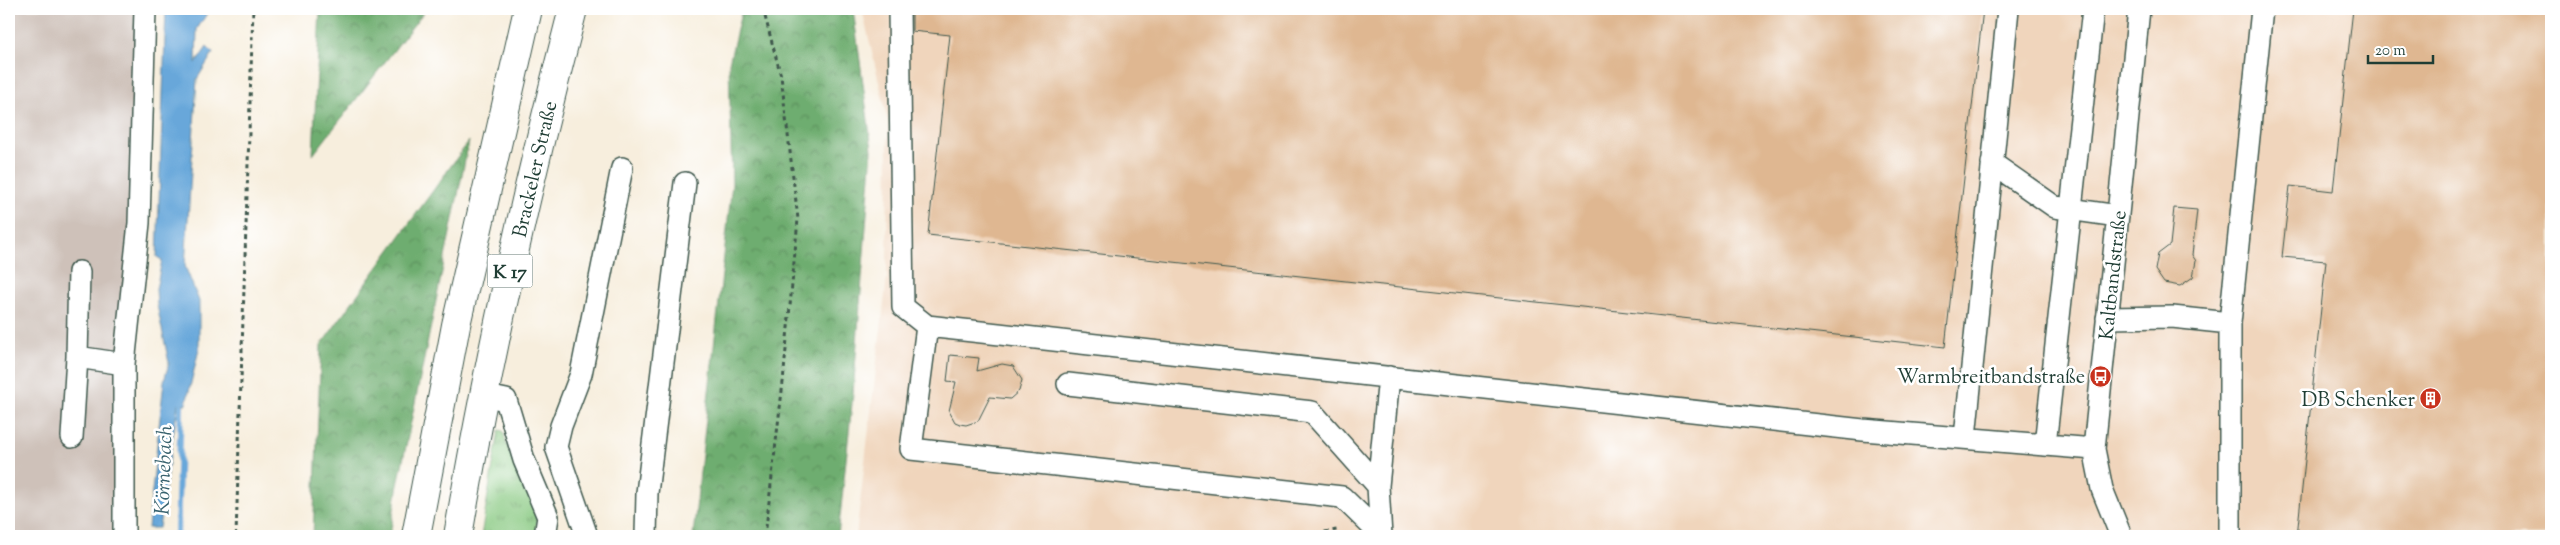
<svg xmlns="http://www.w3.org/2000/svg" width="2560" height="545" viewBox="0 0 2560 545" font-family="'Sorts Mill Goudy',serif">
	<defs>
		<pattern id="grass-tufts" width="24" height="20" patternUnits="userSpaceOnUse" patternTransform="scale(1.25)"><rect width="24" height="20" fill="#88c981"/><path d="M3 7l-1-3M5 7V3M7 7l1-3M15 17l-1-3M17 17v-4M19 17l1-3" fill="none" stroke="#6fa46a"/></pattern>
		<pattern id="forest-crowns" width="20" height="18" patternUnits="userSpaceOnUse" patternTransform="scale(1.25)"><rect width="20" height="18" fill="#6ead6f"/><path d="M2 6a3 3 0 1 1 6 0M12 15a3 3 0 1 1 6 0" fill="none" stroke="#5a8e5c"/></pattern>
	</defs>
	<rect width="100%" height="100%" fill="#fff"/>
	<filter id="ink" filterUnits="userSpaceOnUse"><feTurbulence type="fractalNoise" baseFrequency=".02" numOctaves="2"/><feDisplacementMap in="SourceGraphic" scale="10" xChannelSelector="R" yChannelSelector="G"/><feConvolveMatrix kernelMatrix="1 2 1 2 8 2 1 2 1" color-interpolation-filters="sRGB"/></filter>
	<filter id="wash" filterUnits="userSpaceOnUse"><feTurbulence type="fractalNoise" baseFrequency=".0096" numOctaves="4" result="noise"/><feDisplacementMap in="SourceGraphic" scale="20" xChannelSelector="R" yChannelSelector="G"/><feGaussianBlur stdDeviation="1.12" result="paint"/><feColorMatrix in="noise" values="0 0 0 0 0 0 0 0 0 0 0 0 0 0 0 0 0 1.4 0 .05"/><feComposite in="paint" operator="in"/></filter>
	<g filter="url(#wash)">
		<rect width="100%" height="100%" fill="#f7eedd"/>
		<path fill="#f0d5bc" d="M 862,9 L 2551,9 L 2551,536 L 856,536 L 887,278 L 888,121 Z"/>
		<path fill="#cec1b9" d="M 9,9 L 150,9 L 130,392 L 132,536 L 9,536 Z"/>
		<path fill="url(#grass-tufts)" stroke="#54835a" d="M 499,430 L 503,431 L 509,452 L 539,508 L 535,536 L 481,536 Z"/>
		<path fill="url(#forest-crowns)" stroke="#467552" d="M 320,9 L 426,9 L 313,155 Z
			M 742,9 L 853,9 L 872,150 L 853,394 L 838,536 L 693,536 L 732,184 L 729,63 Z
			M 469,141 L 397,490 L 390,536 L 313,536 L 321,345 Z"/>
		<path fill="#67a7da" stroke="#437287" d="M 166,9 L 210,9 L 197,29 L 196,63 L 207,47 L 213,53 L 197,79 L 185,266 L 199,301 L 199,349 L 186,404 L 178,404 L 159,528 L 148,528 L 164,381 L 169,363 L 157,305 L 156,289 L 162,260 L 157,257 Z"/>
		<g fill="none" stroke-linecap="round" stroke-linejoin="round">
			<path stroke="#67a7da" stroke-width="6" d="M 177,536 L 181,406"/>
		</g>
		<g id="blocks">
			<path fill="#dfb791" d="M 912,9 L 1983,9 L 1945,347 L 928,235 L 950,35 L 912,31 Z
				M 2353,9 L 2551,9 L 2551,536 L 2297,536 L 2326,261 L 2282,257 L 2290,186 L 2333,191 Z
				M 2174,208 L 2197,210 L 2192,255 L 2196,261 L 2193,277 L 2180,286 L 2164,283 L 2155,270 L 2158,254 L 2170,245 Z
				M 950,355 L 979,358 L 977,371 L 1002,364 L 1013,366 L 1022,380 L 1019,391 L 1010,399 L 990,397 L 978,421 L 966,425 L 960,424 L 955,422 L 949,411 L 956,382 L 947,381 Z"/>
		</g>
	</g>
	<g filter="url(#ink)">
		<use href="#blocks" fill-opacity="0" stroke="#3f584d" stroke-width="1"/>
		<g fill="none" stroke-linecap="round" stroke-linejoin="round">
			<defs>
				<path id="minor" d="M 899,9 L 903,307 L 927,326 L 911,449 L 1342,497 L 1382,536
					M 1992,163 L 2055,207 L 2118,216
					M 79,272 L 77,357 L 124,364
					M 2107,318 L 2172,317 L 2230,323
					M 927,326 L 1863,430 L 2094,449
					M 1068,384 L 1312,412 L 1378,486 L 1381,536
					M 482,395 L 506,400 L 524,460 L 548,517 L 545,536
					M 72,437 L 77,357
					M 1965,437 L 2008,9
					M 2045,445 L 2093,9
					M 1378,486 L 1389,377
					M 124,536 L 124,364 L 139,223 L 145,9
					M 587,536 L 556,447 L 561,426 L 581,374 L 622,168
					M 646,536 L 647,493 L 685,183
					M 2121,536 L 2102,489 L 2094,449 L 2139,9
					M 2230,536 L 2230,323 L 2262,9"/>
				<path id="highway" d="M 416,536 L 456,325 L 528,9
					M 458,536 C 488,359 528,183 573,9"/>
			</defs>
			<use href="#minor" stroke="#3f584d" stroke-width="24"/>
			<use href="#highway" stroke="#3f584d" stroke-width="30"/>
			<path stroke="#3f584d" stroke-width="3" stroke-dasharray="4 4" stroke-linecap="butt" d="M 763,9 L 781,76 L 798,219 L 783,382 L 765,536
				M 236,536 L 253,9
				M 1301,536 L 1337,530"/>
			<use href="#minor" stroke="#fff" stroke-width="21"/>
			<use href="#highway" stroke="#fff" stroke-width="28"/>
		</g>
	</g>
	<defs>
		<symbol id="bus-disc" viewBox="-11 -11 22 22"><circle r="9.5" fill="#c8321e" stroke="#fff"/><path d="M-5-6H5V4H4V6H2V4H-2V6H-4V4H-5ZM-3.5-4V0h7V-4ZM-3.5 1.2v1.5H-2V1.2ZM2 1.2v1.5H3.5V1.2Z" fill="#fff"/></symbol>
		<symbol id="building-disc" viewBox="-11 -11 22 22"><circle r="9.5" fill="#c8321e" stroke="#fff"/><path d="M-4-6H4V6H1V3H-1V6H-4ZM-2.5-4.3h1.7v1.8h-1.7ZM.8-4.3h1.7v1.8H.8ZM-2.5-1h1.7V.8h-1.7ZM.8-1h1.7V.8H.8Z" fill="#fff"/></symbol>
	</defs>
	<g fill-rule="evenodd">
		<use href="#bus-disc" x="2088" y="364" width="25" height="25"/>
		<use href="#building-disc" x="2418" y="386" width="25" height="25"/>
	</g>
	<g text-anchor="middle" stroke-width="5" stroke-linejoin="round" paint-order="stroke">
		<rect fill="#fff" stroke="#627771" stroke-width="1" x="487.5" y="254.5" width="45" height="33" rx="4"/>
		<g font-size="19" font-weight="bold" fill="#1f3d34">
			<text x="510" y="278">K 17</text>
		</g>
		<g font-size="20" fill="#1f3d34" stroke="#fff">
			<text transform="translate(534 169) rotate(-77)" y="7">Brackeler Straße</text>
			<text transform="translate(2112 275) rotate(-84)" y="7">Kaltbandstraße</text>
		</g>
		<g font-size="20" fill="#1f3d34" stroke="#fff" text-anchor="end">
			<text x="2085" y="383">Warmbreitbandstraße</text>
			<text x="2415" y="406">DB Schenker</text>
		</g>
		<g font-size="21" font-style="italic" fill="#38626e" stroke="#fff">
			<text transform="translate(163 470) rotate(-88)" y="7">Körnebach</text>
		</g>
	</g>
	<rect width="2560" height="545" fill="none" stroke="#fff" stroke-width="30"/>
	<path d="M2368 55v8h65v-8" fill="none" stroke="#1f3d34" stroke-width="2.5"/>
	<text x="2375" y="55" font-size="15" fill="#1f3d34" stroke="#ffffff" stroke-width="4" paint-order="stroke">20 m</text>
</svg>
